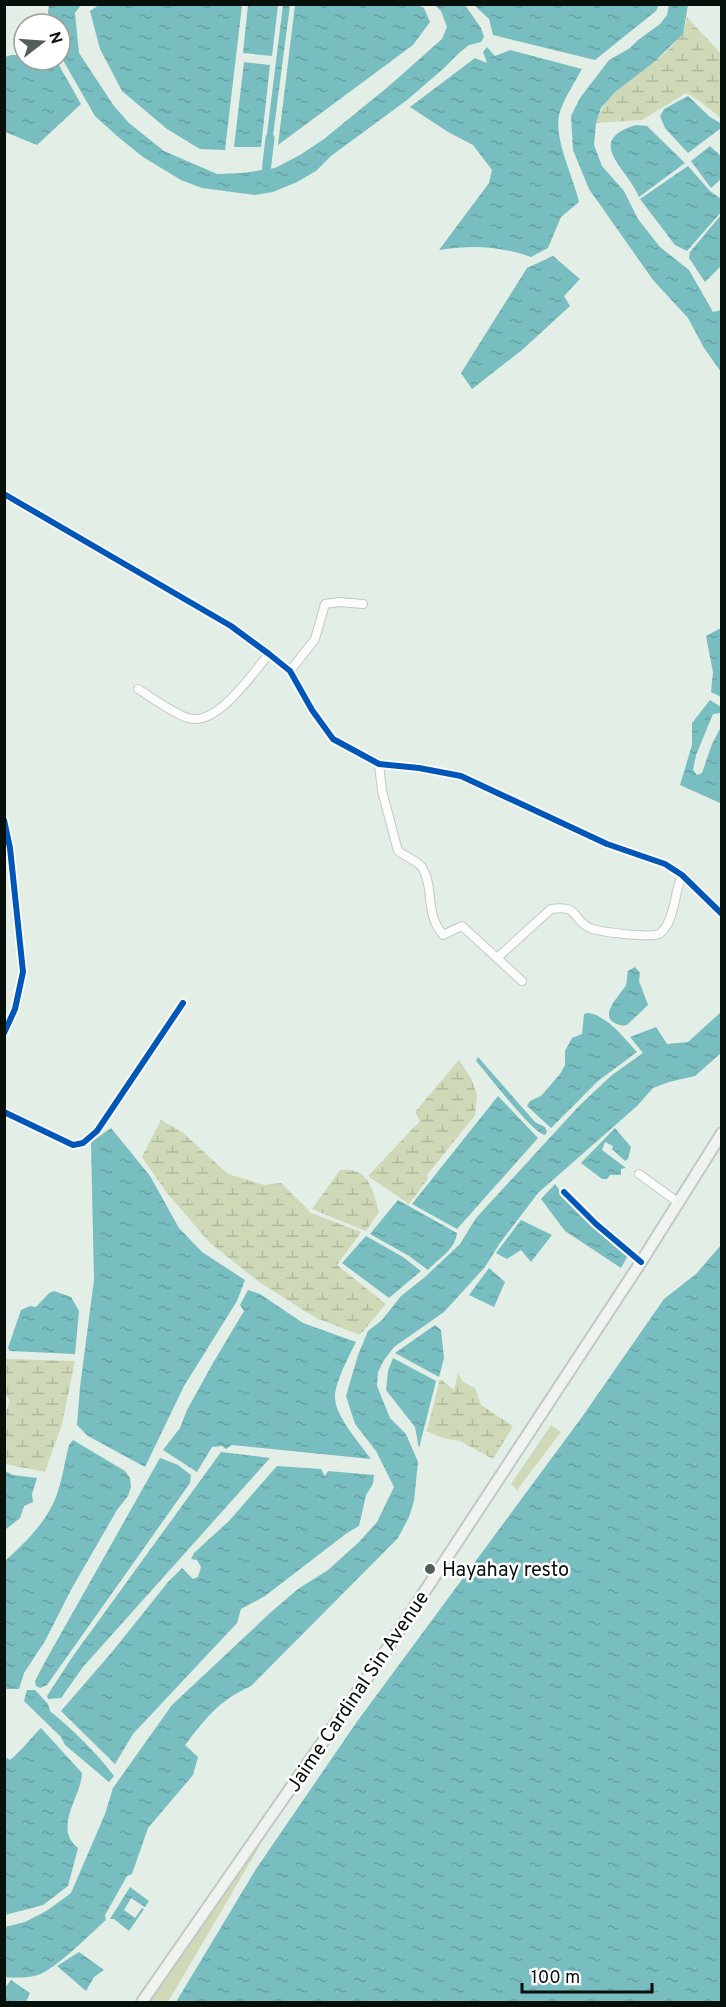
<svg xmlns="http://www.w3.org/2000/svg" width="726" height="2007" viewBox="0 0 726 2007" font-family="Overpass,sans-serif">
	<defs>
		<pattern id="wetland-marsh" width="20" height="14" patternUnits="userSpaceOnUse" patternTransform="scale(1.5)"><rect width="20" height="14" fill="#cfd9b8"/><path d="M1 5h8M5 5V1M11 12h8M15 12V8" fill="none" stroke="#b0b99d"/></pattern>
		<pattern id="water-ripples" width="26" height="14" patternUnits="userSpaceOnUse" patternTransform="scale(1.5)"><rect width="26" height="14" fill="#78bdc0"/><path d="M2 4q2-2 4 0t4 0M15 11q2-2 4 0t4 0" fill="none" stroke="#66a1a4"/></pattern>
	</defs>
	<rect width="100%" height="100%" fill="#e2eee6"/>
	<path fill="#cfd9b8" d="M 551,1425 L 561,1432 L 517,1490 L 511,1484 Z
		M 273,1823 L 168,2002 L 148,2002 Z"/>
	<path fill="url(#wetland-marsh)" d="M 687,17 L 721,54 L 721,118 L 694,97 L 686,93 L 642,120 L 596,123 C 609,80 657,70 681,35 C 685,30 685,23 687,17 Z
		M 459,1060 L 471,1078 L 477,1095 L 475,1115 L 428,1174 L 427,1180 L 409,1204 L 368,1176 L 420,1121 L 415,1112 Z
		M 161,1120 L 182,1132 L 228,1174 L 264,1185 L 281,1183 L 311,1213 L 361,1232 L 337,1265 L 386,1304 L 360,1335 L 316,1318 L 259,1282 L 210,1243 L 167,1193 L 142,1157 Z
		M 340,1170 C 344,1170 351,1169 355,1171 C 371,1176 375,1198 379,1212 L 366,1231 L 312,1209 Z
		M 5,1359 L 75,1361 L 62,1424 L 45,1472 L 5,1464 L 5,1416 L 10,1400 L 5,1394 Z
		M 458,1373 L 463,1382 L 475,1388 L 481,1405 L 513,1426 L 493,1459 L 460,1441 L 442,1438 L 427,1431 L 440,1379 L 454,1390 Z"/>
	<path fill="url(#water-ripples)" d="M 416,4 L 424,8 L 430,22 L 413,45 L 278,145 L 295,5 Z
		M 49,5 L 81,5 L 75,13 L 79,53 L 114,106 L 129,123 L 164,151 L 217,174 L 242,173 L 275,168 L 300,155 L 324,139 L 389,86 L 442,39 L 447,27 L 441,11 L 435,5 L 465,5 L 481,28 L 484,37 L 481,42 L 469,45 L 459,53 L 443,69 L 407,100 L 331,156 L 316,171 L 297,182 L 273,192 L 255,195 L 202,188 L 181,180 L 143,157 L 117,136 L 95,116 L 60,55 L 60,24 L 48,24 L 47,19 Z
		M 99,5 L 242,5 L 225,150 L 200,149 L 167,129 L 122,91 L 100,49 L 90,11 Z
		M 248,5 L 278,5 L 272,56 L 243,53 Z
		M 283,5 L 290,5 L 271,151 L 265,150 Z
		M 474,5 L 659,5 L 656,11 L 595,60 L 493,35 L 489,19 Z
		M 669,5 L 688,5 L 683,34 L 654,62 L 615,92 L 601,108 L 596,123 L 594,145 L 602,166 L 624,191 L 638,219 L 660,247 L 689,270 L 713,312 L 721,310 L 721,372 L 704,348 L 688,318 L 653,280 L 589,189 L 573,150 L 571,116 L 580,98 L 609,60 L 630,48 L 638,40 L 660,24 L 667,15 Z
		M 487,47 L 495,56 L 510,50 L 582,69 C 575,82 563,100 559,115 C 554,140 574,178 579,202 L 561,217 L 548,248 L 531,257 C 499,246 473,245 439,250 L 489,183 L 492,170 L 473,145 L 448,132 L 410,107 L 475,58 L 487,63 L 483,52 Z
		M 11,55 L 24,55 L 24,60 L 56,60 L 81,104 L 37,145 L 5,132 L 5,57 Z
		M 244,62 L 270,65 L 261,147 L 234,147 Z
		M 688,96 L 710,117 L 722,124 L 721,128 L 688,153 L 665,128 L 660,116 L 664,109 Z
		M 636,125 L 647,126 L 685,163 L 639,197 C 628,169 583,141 636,125 Z
		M 710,146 L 722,157 L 721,179 L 711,188 L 691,161 Z
		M 688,166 L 710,191 L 721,199 L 722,211 L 687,251 L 675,245 L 640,199 Z
		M 721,215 L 721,266 L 705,282 L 689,258 L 690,252 Z
		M 553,256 L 580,279 L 564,296 L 570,306 L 522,350 L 472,389 L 461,373 L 527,268 Z
		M 721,628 L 721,697 L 711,692 L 713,672 L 706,636 Z
		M 710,700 L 721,707 L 721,715 L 720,713 L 713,714 L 696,755 L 693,770 L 697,775 L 702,773 L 712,744 L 721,727 L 722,802 L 720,803 L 680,785 L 692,745 L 692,723 Z
		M 635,967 L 640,973 L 639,981 L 648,1005 L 627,1025 C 623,1026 618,1025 613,1022 C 600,1013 622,993 626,985 C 627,981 627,975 628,971 Z
		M 721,1012 L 721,1053 L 695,1076 L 669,1082 L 653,1088 L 637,1106 L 538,1193 L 500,1243 L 485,1267 L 444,1312 L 394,1347 L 384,1360 L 378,1372 L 377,1386 L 390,1418 L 406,1434 L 418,1462 L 414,1501 L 409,1517 L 398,1538 L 251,1686 C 218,1701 207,1717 185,1745 L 198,1757 L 193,1775 L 148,1828 L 132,1874 L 127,1876 L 105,1915 L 106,1920 C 90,1934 57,1968 38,1975 C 28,1978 15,1978 5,1977 L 5,1927 L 25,1922 L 48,1910 L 71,1893 L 105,1814 L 113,1788 L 172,1705 L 270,1613 L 298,1589 L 328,1570 L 359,1542 L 377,1522 L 394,1487 L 376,1451 L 355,1424 L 346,1396 L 358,1355 L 368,1331 L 382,1320 L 401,1296 L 425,1277 L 460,1244 L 476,1218 L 579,1106 L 612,1075 L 643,1053 L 630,1037 L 656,1027 L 667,1044 L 688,1042 Z
		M 588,1013 C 608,1016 624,1038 637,1052 L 598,1081 L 551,1128 L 527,1106 L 530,1101 L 541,1096 L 560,1074 L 565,1065 L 565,1051 L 572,1038 L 582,1034 L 584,1014 Z
		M 478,1057 L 535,1122 L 545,1127 L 547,1132 L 545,1135 C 532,1133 488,1074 476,1061 Z
		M 498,1096 L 538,1138 L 457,1229 L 412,1204 Z
		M 111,1128 L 150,1176 L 179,1228 L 202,1252 L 245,1280 L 237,1301 L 184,1386 L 145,1467 L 88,1436 L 77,1425 L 80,1387 L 94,1280 L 91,1142 Z
		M 615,1128 L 631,1147 L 628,1159 L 625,1161 L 612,1149 L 613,1146 L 605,1142 L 602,1150 L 626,1168 L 621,1169 L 621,1175 L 610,1175 L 607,1179 L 602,1179 L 581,1163 Z
		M 555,1184 L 569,1203 L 589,1224 L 630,1252 L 621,1268 L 565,1231 L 541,1199 Z
		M 398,1200 L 457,1233 C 455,1250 439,1258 428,1270 L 409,1256 L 370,1234 Z
		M 521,1220 L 552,1235 L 531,1262 L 521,1250 L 507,1259 L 496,1253 Z
		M 366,1236 L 403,1257 L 421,1271 L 389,1298 L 342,1263 Z
		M 721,1245 L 721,2002 L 176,2002 L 256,1869 L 356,1723 L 582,1417 L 664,1299 L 696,1274 Z
		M 489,1268 L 505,1282 L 494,1307 L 469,1295 Z
		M 248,1290 L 260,1294 L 303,1323 L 356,1342 C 349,1356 334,1384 335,1399 C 336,1417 361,1445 371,1459 L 232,1445 L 226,1449 L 222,1446 L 212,1447 L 197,1472 L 163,1450 L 180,1428 L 187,1410 L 213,1363 L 244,1311 L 240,1305 Z
		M 54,1291 L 71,1297 L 79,1311 L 75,1354 L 10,1351 L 8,1348 L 21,1310 L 30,1306 L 36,1307 L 49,1293 Z
		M 435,1325 L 441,1330 L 444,1358 L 439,1377 L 395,1353 Z
		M 393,1358 L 436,1381 L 419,1448 L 415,1427 L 386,1390 L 388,1371 Z
		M 73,1440 L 125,1471 L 130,1478 L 131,1487 L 128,1496 L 117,1510 L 72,1588 L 45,1641 L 24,1673 L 19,1689 L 5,1689 L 5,1561 C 26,1542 49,1520 58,1491 C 63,1476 65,1460 69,1445 Z
		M 221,1452 L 270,1458 L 83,1667 L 61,1698 L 48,1699 L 47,1696 L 73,1656 Z
		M 160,1458 L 178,1465 L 191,1475 L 190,1483 L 47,1685 L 40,1688 L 36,1686 L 35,1681 L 46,1660 Z
		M 277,1466 L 321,1469 L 325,1476 L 328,1471 L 374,1475 L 373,1484 L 366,1495 L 359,1526 L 347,1533 L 265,1596 L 241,1609 L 237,1623 L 133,1734 L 115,1764 L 61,1711 L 112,1652 L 168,1582 L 182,1568 L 193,1579 L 198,1577 L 201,1567 L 197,1560 L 191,1559 L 194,1553 L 229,1521 Z
		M 5,1471 L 13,1475 L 37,1478 L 32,1494 L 33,1502 L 24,1506 L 20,1518 L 5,1530 Z
		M 27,1690 L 35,1690 L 48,1704 L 50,1711 C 74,1731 95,1751 114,1776 L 109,1782 L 65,1745 L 61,1737 L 24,1701 Z
		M 41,1728 L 82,1773 C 82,1796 52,1827 78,1848 L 68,1886 L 43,1905 L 5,1915 L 5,1757 L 10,1760 C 22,1750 30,1739 41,1728 Z
		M 130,1887 L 149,1901 L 145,1907 L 131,1898 L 124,1910 L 135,1918 L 142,1908 L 144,1909 L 129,1931 L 114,1919 L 110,1919 Z
		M 79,1952 L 104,1970 L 94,1977 L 86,1991 L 57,1966 Z
		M 11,1980 L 30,1993 L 26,2002 L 5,2002 L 5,1988 Z"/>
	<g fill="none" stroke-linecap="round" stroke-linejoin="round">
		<path stroke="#78bdc0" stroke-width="9" d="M 265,181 L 270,138"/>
		<defs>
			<path id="street" d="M 4,494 L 231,626 L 269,654 L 290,671 L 312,710 L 333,739 L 379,764 L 419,768 L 461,776 L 607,844 L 665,864 L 682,875 L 722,914
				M 290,671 L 315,639 L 325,604 L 339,602 L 363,604
				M 138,689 C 153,698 172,713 188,718 C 217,727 252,674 269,654
				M 379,764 L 382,791 L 398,851 C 405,856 417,861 422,867 C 435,889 424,912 443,935 L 462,926 L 522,981
				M 4,820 L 10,848 L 23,972 L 15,1009 L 4,1033
				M 497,958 L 551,909 C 581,905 571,919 590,928 C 599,932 650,938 659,934 C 661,933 664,929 665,928 C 675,915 675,890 682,875
				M 4,1112 L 73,1145 L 83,1143 L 97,1131 L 183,1003
				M 639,1174 L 679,1203
				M 564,1192 L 596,1224 L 641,1262"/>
			<path id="secondary" d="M 142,2002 L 381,1658 L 641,1262 L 722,1133"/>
		</defs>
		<use href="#street" stroke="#c0cac4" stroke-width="10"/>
		<use href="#secondary" stroke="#c0cac4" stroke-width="14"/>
		<use href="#street" stroke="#fbfcfb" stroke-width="8"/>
		<use href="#secondary" stroke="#f0f3ef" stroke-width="10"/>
		<defs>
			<path id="cycleway" d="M 4,494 L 231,626 L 269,654 L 290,671 L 312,710 L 333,739 L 379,764 L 419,768 L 461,776 L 607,844 L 665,864 L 682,875 L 722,914
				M 4,820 L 10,848 L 23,972 L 15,1009 L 4,1033
				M 4,1112 L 73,1145 L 83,1143 L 97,1131 L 183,1003
				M 564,1192 L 596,1224 L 641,1262"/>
		</defs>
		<use href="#cycleway" stroke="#fff" stroke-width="10"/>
		<use href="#cycleway" stroke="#0057b8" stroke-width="6"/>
	</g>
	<circle fill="#545e58" stroke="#fff" stroke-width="2" cx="430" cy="1569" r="6"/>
	<g text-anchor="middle" stroke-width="5" stroke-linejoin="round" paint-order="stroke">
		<g font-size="20" fill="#08100c" stroke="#fff" text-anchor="start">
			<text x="442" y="1576">Hayahay resto</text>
		</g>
		<g font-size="20" fill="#08100c" stroke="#fff">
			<text transform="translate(357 1691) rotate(-56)" y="7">Jaime Cardinal Sin Avenue</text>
		</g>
	</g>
	<rect width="726" height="2007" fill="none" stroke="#08100c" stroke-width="12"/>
	<g transform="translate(42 42) rotate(73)"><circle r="28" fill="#ffffff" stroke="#9c9f9e" stroke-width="1.5"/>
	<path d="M0-4.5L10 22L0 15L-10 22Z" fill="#545e58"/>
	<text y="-9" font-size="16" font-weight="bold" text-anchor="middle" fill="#08100c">N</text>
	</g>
	<path d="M522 1983v9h130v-9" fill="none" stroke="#08100c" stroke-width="3"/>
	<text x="531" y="1983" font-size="18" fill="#08100c" stroke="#ffffff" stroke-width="4.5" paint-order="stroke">100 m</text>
</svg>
